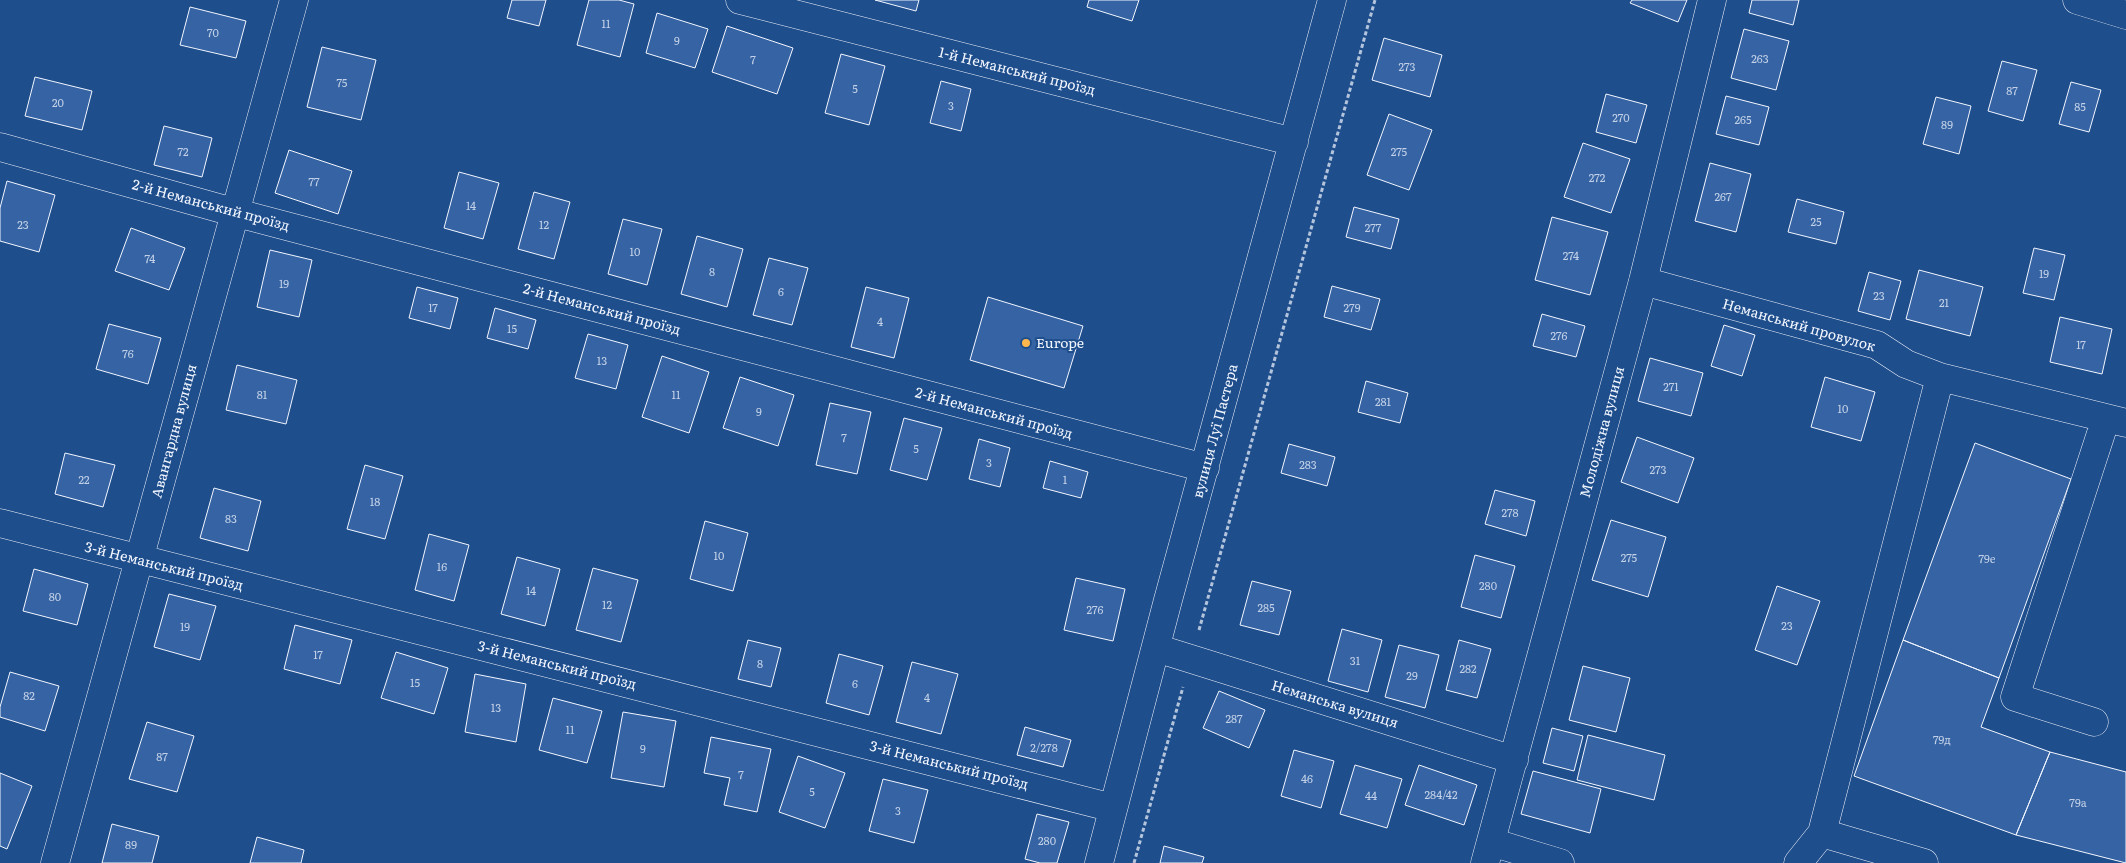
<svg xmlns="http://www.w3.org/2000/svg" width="2126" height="863" viewBox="0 0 2126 863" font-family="Literata,serif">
	<rect width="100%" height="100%" fill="#1f4e8c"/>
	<path fill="#3563a3" stroke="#f2f6ff" d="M 512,0 L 546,0 L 539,26 L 507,18 Z
		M 589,0 L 619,0 L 634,4 L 620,57 L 577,45 Z
		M 875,0 L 919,0 L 916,11 Z
		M 1089,0 L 1139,0 L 1132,21 L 1087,7 Z
		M 1632,0 L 1687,0 L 1678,22 L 1630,3 Z
		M 1752,0 L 1799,0 L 1793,25 L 1749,13 Z
		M 190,7 L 246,21 L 236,58 L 180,45 Z
		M 657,13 L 708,29 L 695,68 L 646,53 Z
		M 727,26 L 793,48 L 777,94 L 712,72 Z
		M 1744,29 L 1789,41 L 1776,90 L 1731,78 Z
		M 1384,38 L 1442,55 L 1430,97 L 1372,80 Z
		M 322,47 L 376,60 L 361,120 L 307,107 Z
		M 841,54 L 885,66 L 869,125 L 825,113 Z
		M 2002,61 L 2037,70 L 2023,121 L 1988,111 Z
		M 35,77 L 92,91 L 82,130 L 25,116 Z
		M 941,81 L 971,89 L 961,131 L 930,123 Z
		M 2071,82 L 2101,90 L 2089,132 L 2059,124 Z
		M 1606,94 L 1647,105 L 1636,143 L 1596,132 Z
		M 1726,96 L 1769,107 L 1759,145 L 1716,134 Z
		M 1936,97 L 1971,106 L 1959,154 L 1923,144 Z
		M 1389,114 L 1432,130 L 1409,190 L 1367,175 Z
		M 164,126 L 212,138 L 202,177 L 154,165 Z
		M 1583,143 L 1630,159 L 1611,213 L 1564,197 Z
		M 289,150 L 352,171 L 338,214 L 275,193 Z
		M 1710,163 L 1751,174 L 1736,232 L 1695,221 Z
		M 459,172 L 499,183 L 483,239 L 444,228 Z
		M 7,181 L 55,195 L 39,252 L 0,241 L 0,208 Z
		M 534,192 L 570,202 L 554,259 L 518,249 Z
		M 1797,199 L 1844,212 L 1836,244 L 1788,232 Z
		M 1354,207 L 1399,219 L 1391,249 L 1346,237 Z
		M 1552,217 L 1608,232 L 1590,295 L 1535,280 Z
		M 623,219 L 662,229 L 647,285 L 608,274 Z
		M 131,228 L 185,248 L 169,290 L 115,271 Z
		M 697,236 L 743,249 L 727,307 L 681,294 Z
		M 2034,248 L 2065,255 L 2054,300 L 2023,293 Z
		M 270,250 L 312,260 L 299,317 L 257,307 Z
		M 769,258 L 808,268 L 792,325 L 753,315 Z
		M 1919,270 L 1983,287 L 1970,336 L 1906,319 Z
		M 1869,272 L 1901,281 L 1890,320 L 1858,311 Z
		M 1332,286 L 1380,299 L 1371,330 L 1324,317 Z
		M 417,287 L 458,298 L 450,329 L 409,318 Z
		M 866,287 L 909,298 L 894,358 L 851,347 Z
		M 988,297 L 1083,326 L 1064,388 L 970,360 Z
		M 495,308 L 536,320 L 528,349 L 487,338 Z
		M 1542,314 L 1585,326 L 1576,357 L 1533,346 Z
		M 2060,317 L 2112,329 L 2102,374 L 2050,362 Z
		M 109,324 L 161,338 L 148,384 L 96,369 Z
		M 1724,325 L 1755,335 L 1742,376 L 1711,366 Z
		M 588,334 L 628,345 L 616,389 L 575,378 Z
		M 662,356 L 709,372 L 689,433 L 642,417 Z
		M 1650,358 L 1703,373 L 1691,416 L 1638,401 Z
		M 237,365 L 297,380 L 286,424 L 226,410 Z
		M 740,377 L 794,395 L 778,446 L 723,428 Z
		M 1825,377 L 1875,392 L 1861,441 L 1811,427 Z
		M 1366,381 L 1408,393 L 1400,423 L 1358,412 Z
		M 830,403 L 871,412 L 857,474 L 816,465 Z
		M 904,418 L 942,428 L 927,480 L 890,470 Z
		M 1637,437 L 1694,458 L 1678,503 L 1621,482 Z
		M 979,439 L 1010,448 L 1000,487 L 969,479 Z
		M 1975,443 L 2071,479 L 1999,678 L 1903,640 Z
		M 1289,444 L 1335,457 L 1327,486 L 1281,473 Z
		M 65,453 L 115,465 L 103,507 L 55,494 Z
		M 1050,461 L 1088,472 L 1081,498 L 1043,488 Z
		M 365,465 L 403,476 L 385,539 L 347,529 Z
		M 214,488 L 261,501 L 248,551 L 200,538 Z
		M 1495,490 L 1535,501 L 1526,536 L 1485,524 Z
		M 1611,520 L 1666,537 L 1648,597 L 1592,580 Z
		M 705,521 L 748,533 L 733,591 L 690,579 Z
		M 429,534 L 469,545 L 454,601 L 415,590 Z
		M 1475,555 L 1515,566 L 1501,618 L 1461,607 Z
		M 517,557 L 560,569 L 545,626 L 501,614 Z
		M 593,568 L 638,580 L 621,642 L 576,630 Z
		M 34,569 L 88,584 L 77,625 L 23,611 Z
		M 1076,578 L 1125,589 L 1113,641 L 1064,630 Z
		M 1252,581 L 1291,591 L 1279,635 L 1240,625 Z
		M 1777,586 L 1820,601 L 1797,665 L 1755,650 Z
		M 169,594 L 216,606 L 200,660 L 154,647 Z
		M 295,625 L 352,640 L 340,684 L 284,669 Z
		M 1342,629 L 1382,640 L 1368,692 L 1328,681 Z
		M 748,640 L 781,648 L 771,687 L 738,679 Z
		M 1459,640 L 1491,649 L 1477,698 L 1446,690 Z
		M 1903,640 L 1999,678 L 1981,727 L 2050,752 L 2016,835 L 1854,776 Z
		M 1399,645 L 1439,655 L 1425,708 L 1385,697 Z
		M 396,652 L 448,668 L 434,714 L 381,698 Z
		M 839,654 L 883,666 L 869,715 L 826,703 Z
		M 912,662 L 958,674 L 941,734 L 896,722 Z
		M 1583,666 L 1630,678 L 1616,732 L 1569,720 Z
		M 10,672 L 59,686 L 45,731 L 0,717 L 0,707 Z
		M 475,674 L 526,684 L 516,742 L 465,732 Z
		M 1219,691 L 1265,710 L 1249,748 L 1203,728 Z
		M 553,698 L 602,711 L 587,763 L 539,750 Z
		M 623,712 L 676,721 L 664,787 L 611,778 Z
		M 147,722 L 194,736 L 177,792 L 129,779 Z
		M 1025,727 L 1071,740 L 1063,767 L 1017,755 Z
		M 1552,728 L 1583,736 L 1574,771 L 1543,763 Z
		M 1588,735 L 1665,755 L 1654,800 L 1577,780 Z
		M 711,737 L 771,749 L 757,812 L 724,805 L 730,778 L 704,773 Z
		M 1294,750 L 1334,761 L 1321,808 L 1281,796 Z
		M 2050,752 L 2126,772 L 2126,863 L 2016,835 Z
		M 798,756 L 845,773 L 825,828 L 779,812 Z
		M 1355,765 L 1402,779 L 1387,828 L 1340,814 Z
		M 1419,765 L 1477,785 L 1464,825 L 1405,805 Z
		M 1533,771 L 1601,789 L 1590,833 L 1521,814 Z
		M 0,773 L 32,786 L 7,849 L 0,846 Z
		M 883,779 L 928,790 L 914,843 L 869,831 Z
		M 1037,814 L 1069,822 L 1057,863 L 1040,863 L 1025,859 Z
		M 112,824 L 159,836 L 152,863 L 102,863 Z
		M 257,837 L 304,850 L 301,863 L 250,863 Z
		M 1164,846 L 1204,857 L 1202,863 L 1160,863 Z"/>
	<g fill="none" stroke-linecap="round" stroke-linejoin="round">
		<defs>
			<path id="minor" d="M 740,0 L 1294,142
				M 2077,0 L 2126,15
				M 0,147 L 233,212 L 1205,468
				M 1643,281 L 1877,345 L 1906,364 L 1940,377 L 2126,423
				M 0,523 L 1113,808
				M 1156,648 L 1514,760
				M 2094,722 L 2015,697 L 2106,418
				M 1822,833 L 1924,863
				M 1491,842 L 1560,863
				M 55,863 L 294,0
				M 1099,863 L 1168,600 L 1332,0
				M 1485,863 L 1643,281 L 1712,0
				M 1798,863 L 1822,833 L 1940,377"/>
		</defs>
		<use href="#minor" stroke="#f2f6ff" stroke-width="29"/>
		<path stroke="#b3c4dc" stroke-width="3" stroke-dasharray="4 2.5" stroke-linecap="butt" d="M 1199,630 L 1375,0
			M 1134,863 L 1183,687"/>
		<use href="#minor" stroke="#1f4e8c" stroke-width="28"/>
	</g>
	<circle fill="#ffb74d" stroke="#1f4e8c" stroke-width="2" cx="1026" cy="343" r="5"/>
	<g text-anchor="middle" stroke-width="4" stroke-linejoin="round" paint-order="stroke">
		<g font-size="11" fill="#c3d1e8">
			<text x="606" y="28">11</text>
			<text x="213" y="37">70</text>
			<text x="677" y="45">9</text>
			<text x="1760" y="63">263</text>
			<text x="753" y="64">7</text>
			<text x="1407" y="71">273</text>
			<text x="342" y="87">75</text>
			<text x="855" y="93">5</text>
			<text x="2012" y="95">87</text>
			<text x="58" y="107">20</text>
			<text x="951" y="110">3</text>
			<text x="2080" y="111">85</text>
			<text x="1621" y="122">270</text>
			<text x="1743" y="124">265</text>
			<text x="1947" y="129">89</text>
			<text x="183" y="156">72</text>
			<text x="1399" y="156">275</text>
			<text x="1597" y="182">272</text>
			<text x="314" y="186">77</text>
			<text x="1723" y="201">267</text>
			<text x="471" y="210">14</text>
			<text x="1816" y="226">25</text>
			<text x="23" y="229">23</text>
			<text x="544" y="229">12</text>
			<text x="1373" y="232">277</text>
			<text x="635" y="256">10</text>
			<text x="1571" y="260">274</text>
			<text x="150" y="263">74</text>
			<text x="712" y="276">8</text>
			<text x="2044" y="278">19</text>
			<text x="284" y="288">19</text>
			<text x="781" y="296">6</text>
			<text x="1879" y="300">23</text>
			<text x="1944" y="307">21</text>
			<text x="433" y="312">17</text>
			<text x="1352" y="312">279</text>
			<text x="880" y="326">4</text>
			<text x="512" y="333">15</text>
			<text x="1559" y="340">276</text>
			<text x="2081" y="349">17</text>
			<text x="128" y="358">76</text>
			<text x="602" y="365">13</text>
			<text x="1671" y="391">271</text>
			<text x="262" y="399">81</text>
			<text x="676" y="399">11</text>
			<text x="1383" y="406">281</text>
			<text x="1843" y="413">10</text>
			<text x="759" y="416">9</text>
			<text x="844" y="442">7</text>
			<text x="916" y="453">5</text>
			<text x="989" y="467">3</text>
			<text x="1308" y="469">283</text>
			<text x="1658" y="474">273</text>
			<text x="84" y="484">22</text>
			<text x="1065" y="484">1</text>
			<text x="375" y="506">18</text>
			<text x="1510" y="517">278</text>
			<text x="231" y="523">83</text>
			<text x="719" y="560">10</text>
			<text x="1629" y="562">275</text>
			<text x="1987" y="563">79е</text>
			<text x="442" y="571">16</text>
			<text x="1488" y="590">280</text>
			<text x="531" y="595">14</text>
			<text x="55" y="601">80</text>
			<text x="607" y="609">12</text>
			<text x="1266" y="612">285</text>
			<text x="1095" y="614">276</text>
			<text x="1787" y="630">23</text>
			<text x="185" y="631">19</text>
			<text x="318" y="659">17</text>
			<text x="1355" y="665">31</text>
			<text x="760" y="668">8</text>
			<text x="1468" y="673">282</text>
			<text x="1412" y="680">29</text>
			<text x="415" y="687">15</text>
			<text x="855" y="688">6</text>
			<text x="29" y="700">82</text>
			<text x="927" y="702">4</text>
			<text x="496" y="712">13</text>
			<text x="1234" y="723">287</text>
			<text x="570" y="734">11</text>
			<text x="1942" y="744">79д</text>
			<text x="1044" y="752">2/278</text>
			<text x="643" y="753">9</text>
			<text x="162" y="761">87</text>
			<text x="741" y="779">7</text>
			<text x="1307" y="783">46</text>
			<text x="812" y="796">5</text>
			<text x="1441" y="799">284/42</text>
			<text x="1371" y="800">44</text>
			<text x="2078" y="807">79а</text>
			<text x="898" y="815">3</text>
			<text x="1047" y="845">280</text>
			<text x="131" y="849">89</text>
		</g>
		<g font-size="14" fill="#f2f6ff" stroke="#1f4e8c">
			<text transform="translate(1017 71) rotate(14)" y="5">1-й Неманський проїзд</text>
			<text transform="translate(211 205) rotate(15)" y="5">2-й Неманський проїзд</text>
			<text transform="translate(602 309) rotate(15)" y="5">2-й Неманський проїзд</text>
			<text transform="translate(1799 325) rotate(16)" y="5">Неманський провулок</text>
			<text transform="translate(994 413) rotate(15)" y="5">2-й Неманський проїзд</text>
			<text transform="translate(174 431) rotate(-75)" y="5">Авангардна вулиця</text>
			<text transform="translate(1215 431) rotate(-75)" y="5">вулиця Луї Пастера</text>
			<text transform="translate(1602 432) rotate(-75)" y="5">Молодіжна вулиця</text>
			<text transform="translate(164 566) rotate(14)" y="5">3-й Неманський проїзд</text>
			<text transform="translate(557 665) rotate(14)" y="5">3-й Неманський проїзд</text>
			<text transform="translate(1335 704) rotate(17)" y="5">Неманська вулиця</text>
			<text transform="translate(949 765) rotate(14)" y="5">3-й Неманський проїзд</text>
		</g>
		<g font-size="14" fill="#f2f6ff" stroke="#1f4e8c" text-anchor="start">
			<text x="1036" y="348">Europe</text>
		</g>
	</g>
</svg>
